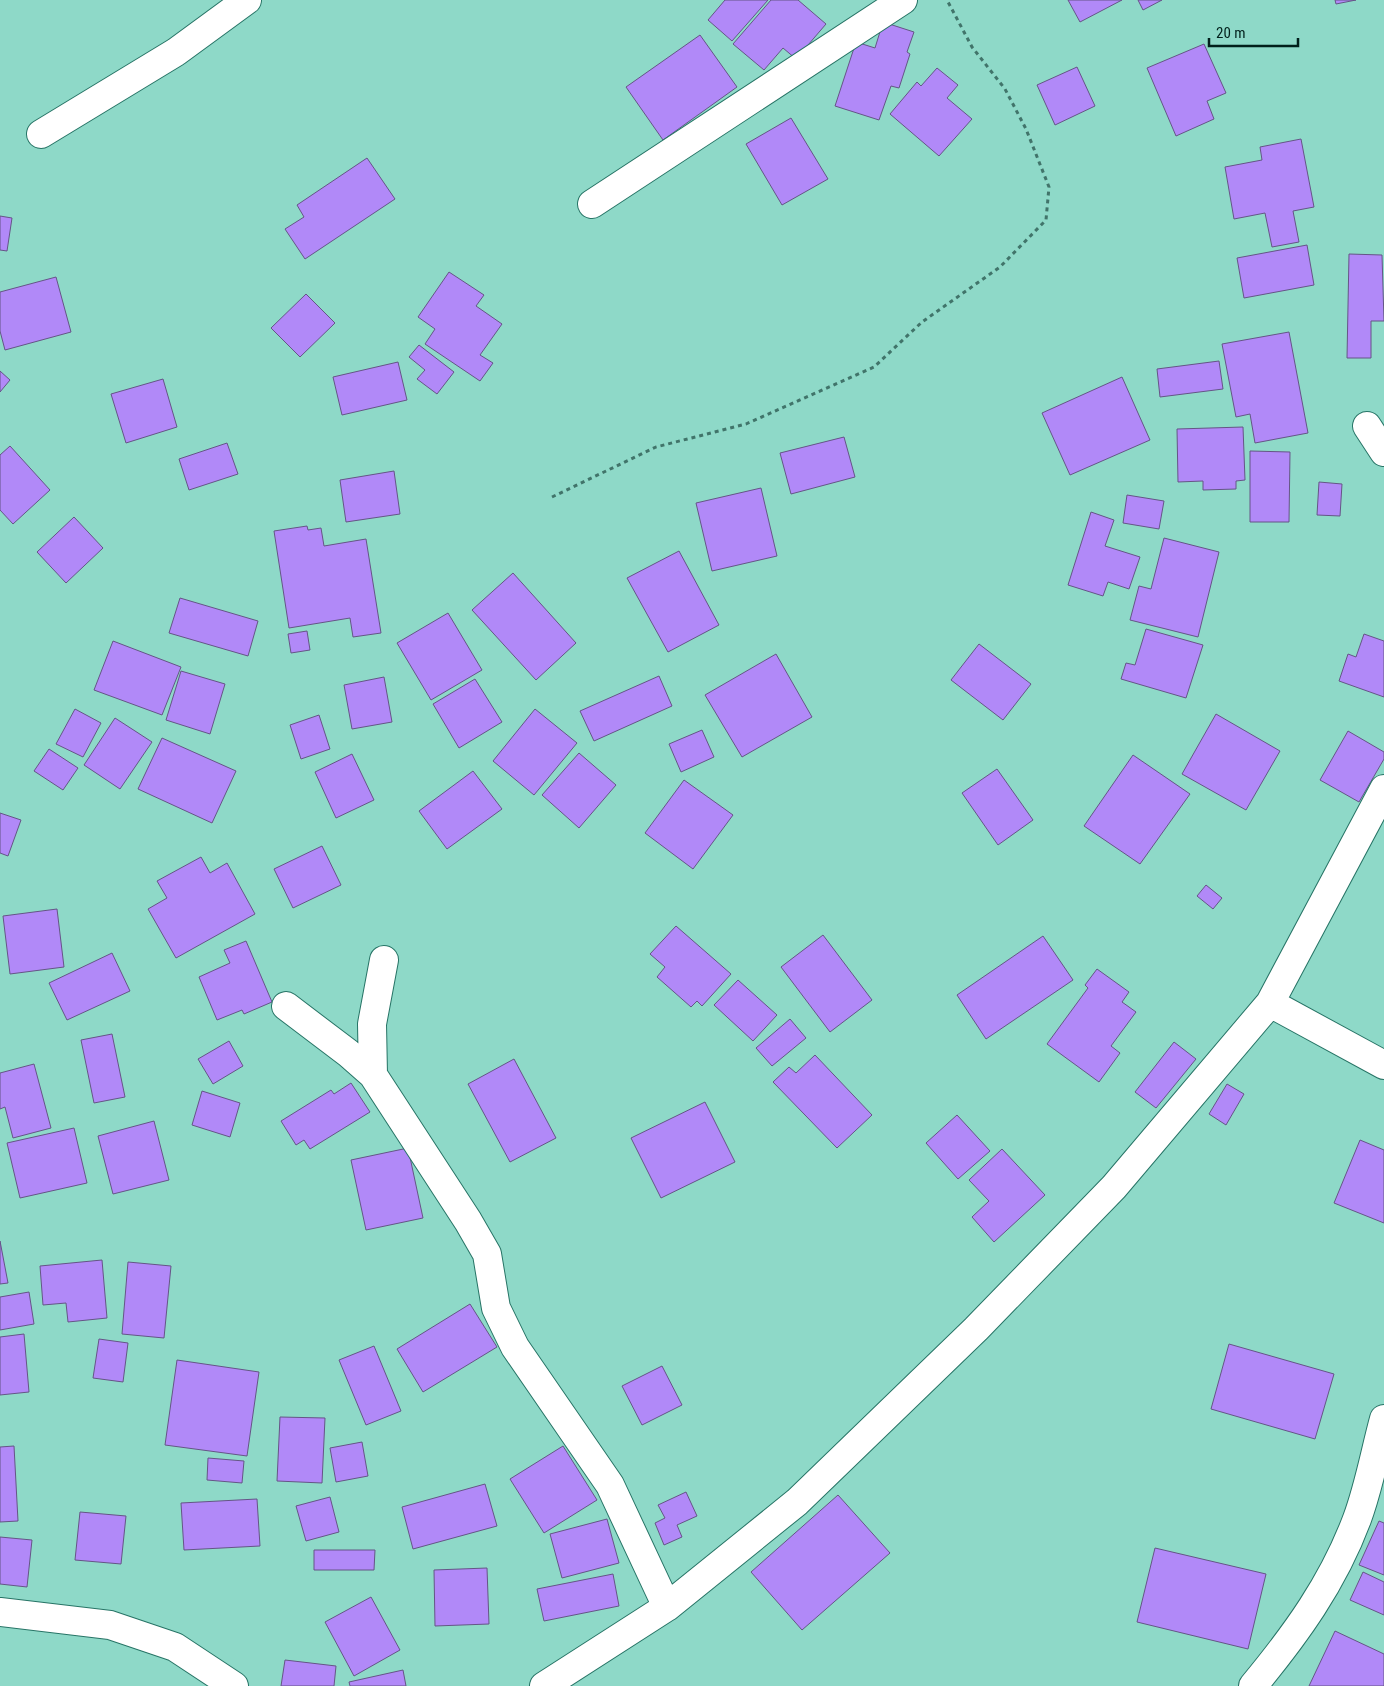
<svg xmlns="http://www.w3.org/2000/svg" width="1384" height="1686" viewBox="0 0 1384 1686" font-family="'Roboto Condensed',sans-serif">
	<rect width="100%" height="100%" fill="#8ed9c8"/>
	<path fill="#b189f8" stroke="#655586" d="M 725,0 L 768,0 L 732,41 L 708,20 Z
		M 771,0 L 798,0 L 826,24 L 796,59 L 783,48 L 764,70 L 733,44 Z
		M 1068,0 L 1122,0 L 1080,22 Z
		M 1138,0 L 1162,0 L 1143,10 Z
		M 1335,0 L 1356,0 L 1336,4 Z
		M 883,22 L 914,32 L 907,52 L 910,54 L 899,88 L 891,86 L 879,120 L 835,106 L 856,42 L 875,48 Z
		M 700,35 L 737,87 L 663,140 L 626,87 Z
		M 1204,44 L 1226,93 L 1207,101 L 1214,119 L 1176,136 L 1147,68 Z
		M 1077,67 L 1095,106 L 1055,125 L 1037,85 Z
		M 937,68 L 958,85 L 947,98 L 972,119 L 939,156 L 890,114 L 917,82 L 921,86 Z
		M 791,118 L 828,179 L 782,205 L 746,144 Z
		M 1301,139 L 1314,207 L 1293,211 L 1299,242 L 1272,247 L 1265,213 L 1234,219 L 1225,167 L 1262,160 L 1260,147 Z
		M 367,158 L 395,199 L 305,259 L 285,229 L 304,217 L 297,205 Z
		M 0,216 L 12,218 L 7,251 L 0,250 Z
		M 1307,245 L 1314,285 L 1244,298 L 1237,258 Z
		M 1349,254 L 1382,255 L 1384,321 L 1371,321 L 1371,358 L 1347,358 Z
		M 449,272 L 484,295 L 476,306 L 502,324 L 480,355 L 493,363 L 480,381 L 425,344 L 435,329 L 418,317 Z
		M 56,277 L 71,332 L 5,350 L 0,331 L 0,292 Z
		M 306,294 L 335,323 L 300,357 L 271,328 Z
		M 1289,332 L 1308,433 L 1255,443 L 1250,414 L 1236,417 L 1222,344 Z
		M 419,345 L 454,372 L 437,394 L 417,379 L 425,370 L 409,357 Z
		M 1219,361 L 1223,389 L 1160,397 L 1157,369 Z
		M 398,362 L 407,400 L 342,415 L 333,377 Z
		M 0,371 L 10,380 L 0,392 Z
		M 1122,377 L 1150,440 L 1070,475 L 1042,413 Z
		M 163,379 L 177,427 L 126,443 L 111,394 Z
		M 1243,427 L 1245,480 L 1236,481 L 1236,489 L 1203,490 L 1203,481 L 1178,482 L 1177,429 Z
		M 844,437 L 855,477 L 791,494 L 780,453 Z
		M 227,443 L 238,474 L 189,490 L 179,459 Z
		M 10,446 L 50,490 L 13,524 L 0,510 L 0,455 Z
		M 1250,451 L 1290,452 L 1289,522 L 1250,522 Z
		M 394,471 L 400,514 L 346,522 L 340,480 Z
		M 1319,482 L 1342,484 L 1340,516 L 1317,515 Z
		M 761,488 L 777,556 L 712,571 L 696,503 Z
		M 1127,495 L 1164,501 L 1159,529 L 1123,523 Z
		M 1091,512 L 1114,520 L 1105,546 L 1140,557 L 1129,589 L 1108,582 L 1103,596 L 1068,585 Z
		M 74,517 L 103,548 L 66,583 L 37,552 Z
		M 307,526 L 308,530 L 321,528 L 324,546 L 366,539 L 381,633 L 353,637 L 350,618 L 289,628 L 274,531 Z
		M 1164,538 L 1219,552 L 1198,637 L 1130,620 L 1139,586 L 1151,589 Z
		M 679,551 L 719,625 L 668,652 L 627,578 Z
		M 513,573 L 576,643 L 536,680 L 472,610 Z
		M 180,598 L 258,621 L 248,656 L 169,633 Z
		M 448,613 L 482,670 L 431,700 L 397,643 Z
		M 1146,629 L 1203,645 L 1186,698 L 1121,679 L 1126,663 L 1135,665 Z
		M 307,631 L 310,650 L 291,653 L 288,634 Z
		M 1364,634 L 1384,641 L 1384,697 L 1339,681 L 1348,654 L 1356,657 Z
		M 113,641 L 181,667 L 162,715 L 94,690 Z
		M 979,644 L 1031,684 L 1003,720 L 951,680 Z
		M 776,654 L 812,717 L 742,757 L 705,695 Z
		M 181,671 L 225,684 L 210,734 L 166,720 Z
		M 659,676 L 672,706 L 594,741 L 580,711 Z
		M 384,677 L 392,722 L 352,729 L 344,685 Z
		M 475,679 L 502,722 L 459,748 L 433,704 Z
		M 75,709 L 101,723 L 83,757 L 56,744 Z
		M 535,709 L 577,743 L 534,795 L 493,761 Z
		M 1216,714 L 1280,751 L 1246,810 L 1182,774 Z
		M 319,715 L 330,749 L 301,759 L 290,725 Z
		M 115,718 L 152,742 L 120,789 L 84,765 Z
		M 702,730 L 714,757 L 681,772 L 669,744 Z
		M 1348,731 L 1384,752 L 1384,759 L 1359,802 L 1320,780 Z
		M 162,738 L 236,771 L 212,823 L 138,789 Z
		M 49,749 L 78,768 L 63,790 L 34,771 Z
		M 579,753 L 616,785 L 579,828 L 542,795 Z
		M 352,754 L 374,800 L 336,818 L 315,772 Z
		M 1133,755 L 1190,794 L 1140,864 L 1084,826 Z
		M 997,769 L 1033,820 L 998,845 L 962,793 Z
		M 473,771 L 502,809 L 447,849 L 419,811 Z
		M 684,780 L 733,815 L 693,869 L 645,833 Z
		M 0,813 L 21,820 L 8,856 L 0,853 Z
		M 322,846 L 341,885 L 293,908 L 274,869 Z
		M 201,857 L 210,873 L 227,863 L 255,914 L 176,958 L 148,909 L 167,898 L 157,881 Z
		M 1206,885 L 1222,898 L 1213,909 L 1197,896 Z
		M 57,909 L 64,967 L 10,974 L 3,916 Z
		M 676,926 L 731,974 L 702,1006 L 697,1001 L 691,1007 L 657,977 L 665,967 L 650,954 Z
		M 823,935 L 872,1000 L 830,1032 L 781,967 Z
		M 1043,936 L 1073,980 L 986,1039 L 957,995 Z
		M 246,941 L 272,1002 L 244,1014 L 242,1010 L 217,1020 L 199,977 L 230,963 L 224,950 Z
		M 112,953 L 130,991 L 67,1020 L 49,983 Z
		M 1097,969 L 1129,992 L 1122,1002 L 1136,1012 L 1111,1046 L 1120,1053 L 1099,1082 L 1047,1044 L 1088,988 L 1085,985 Z
		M 738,980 L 777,1015 L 753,1041 L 714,1005 Z
		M 790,1019 L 806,1038 L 772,1066 L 756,1048 Z
		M 112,1034 L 125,1097 L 94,1103 L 81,1040 Z
		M 229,1041 L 243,1066 L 213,1084 L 198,1059 Z
		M 1174,1042 L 1196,1059 L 1156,1108 L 1135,1092 Z
		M 815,1055 L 872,1115 L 837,1148 L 773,1082 L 789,1067 L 796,1073 Z
		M 514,1059 L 556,1138 L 510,1162 L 468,1084 Z
		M 34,1064 L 51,1128 L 13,1138 L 5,1107 L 0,1109 L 0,1073 Z
		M 351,1083 L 370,1112 L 310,1149 L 304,1140 L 296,1145 L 281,1121 L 331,1090 L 334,1094 Z
		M 1227,1084 L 1244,1094 L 1226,1125 L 1209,1114 Z
		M 202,1091 L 240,1103 L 230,1137 L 192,1125 Z
		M 705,1102 L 735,1162 L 661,1198 L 631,1138 Z
		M 957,1115 L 990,1151 L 958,1179 L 926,1143 Z
		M 154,1121 L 169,1180 L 113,1194 L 98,1136 Z
		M 74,1128 L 87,1183 L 20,1198 L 7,1143 Z
		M 1360,1140 L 1384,1150 L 1384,1223 L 1334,1203 Z
		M 408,1148 L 423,1218 L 366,1230 L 351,1160 Z
		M 1002,1149 L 1045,1195 L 994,1242 L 972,1217 L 989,1201 L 969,1180 Z
		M 0,1241 L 8,1283 L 0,1284 Z
		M 102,1260 L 107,1318 L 68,1322 L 66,1303 L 43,1305 L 40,1266 Z
		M 128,1262 L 171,1266 L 164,1338 L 122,1334 Z
		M 29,1292 L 34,1324 L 0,1330 L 0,1297 Z
		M 470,1304 L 497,1347 L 423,1392 L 397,1349 Z
		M 24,1334 L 29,1392 L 0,1395 L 0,1337 Z
		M 99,1339 L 128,1343 L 123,1382 L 93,1378 Z
		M 1229,1344 L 1334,1374 L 1315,1439 L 1211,1409 Z
		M 374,1346 L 401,1411 L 366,1425 L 339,1360 Z
		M 177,1360 L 259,1372 L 247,1456 L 165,1445 Z
		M 662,1366 L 682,1405 L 642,1425 L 622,1386 Z
		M 280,1417 L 325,1418 L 322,1483 L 277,1481 Z
		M 362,1442 L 368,1476 L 336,1482 L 330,1448 Z
		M 14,1446 L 18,1521 L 0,1522 L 0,1447 Z
		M 563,1446 L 597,1500 L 544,1533 L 510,1479 Z
		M 208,1458 L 244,1461 L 242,1483 L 207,1480 Z
		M 485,1484 L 497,1526 L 413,1549 L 402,1507 Z
		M 686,1492 L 697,1516 L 677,1525 L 682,1537 L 664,1545 L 655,1523 L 665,1518 L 658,1505 Z
		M 838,1495 L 890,1553 L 802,1630 L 751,1572 Z
		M 330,1497 L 339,1532 L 306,1541 L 296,1506 Z
		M 257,1499 L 260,1546 L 184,1550 L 181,1503 Z
		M 80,1512 L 126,1516 L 121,1564 L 75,1560 Z
		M 607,1519 L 619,1563 L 562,1578 L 550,1534 Z
		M 1379,1521 L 1384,1523 L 1384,1575 L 1359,1565 Z
		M 0,1537 L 32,1540 L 27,1587 L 0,1584 Z
		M 1155,1548 L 1266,1574 L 1248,1649 L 1137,1622 Z
		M 314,1550 L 375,1550 L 374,1570 L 314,1570 Z
		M 487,1568 L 489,1624 L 435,1626 L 434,1570 Z
		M 1363,1572 L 1384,1582 L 1384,1615 L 1350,1600 Z
		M 613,1574 L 619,1606 L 544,1621 L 537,1589 Z
		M 371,1597 L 400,1650 L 354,1676 L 325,1622 Z
		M 1335,1631 L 1384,1654 L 1384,1686 L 1309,1686 Z
		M 285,1660 L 336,1666 L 334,1686 L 281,1686 Z
		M 403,1670 L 406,1686 L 350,1686 L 349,1682 Z"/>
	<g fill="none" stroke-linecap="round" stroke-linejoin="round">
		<defs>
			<path id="minor" d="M 41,134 L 176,52 L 247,0
				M 592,204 L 903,0
				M 1367,426 L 1384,452
				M 1384,789 L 1270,1003 L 1384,1065
				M 286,1006 L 348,1053 L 373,1075 L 468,1221 L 487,1254 L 496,1308 L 515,1347 L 610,1485 L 667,1607 L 797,1502 L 976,1329 L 1114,1187 L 1270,1003
				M 373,1075 L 372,1024 L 384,960
				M 0,1612 L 110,1625 L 175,1647 L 234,1686
				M 544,1686 L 667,1607
				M 1253,1686 C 1296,1634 1333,1583 1357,1519 C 1369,1487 1375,1452 1384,1419"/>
		</defs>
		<use href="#minor" stroke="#277466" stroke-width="30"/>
		<path stroke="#41746a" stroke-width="3" stroke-dasharray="4 4" stroke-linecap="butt" d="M 552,497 L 656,447 L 746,424 L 874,367 L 922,322 L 1000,267 L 1046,220 L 1049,187 L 1026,129 L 1005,89 L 972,47 L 947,0"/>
		<use href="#minor" stroke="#fff" stroke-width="28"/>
	</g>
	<path d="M1209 38v8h89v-8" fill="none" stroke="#01201b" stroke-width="2.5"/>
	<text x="1216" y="38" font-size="15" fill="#01201b" stroke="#8ed9c8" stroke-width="4" paint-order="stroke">20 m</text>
</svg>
